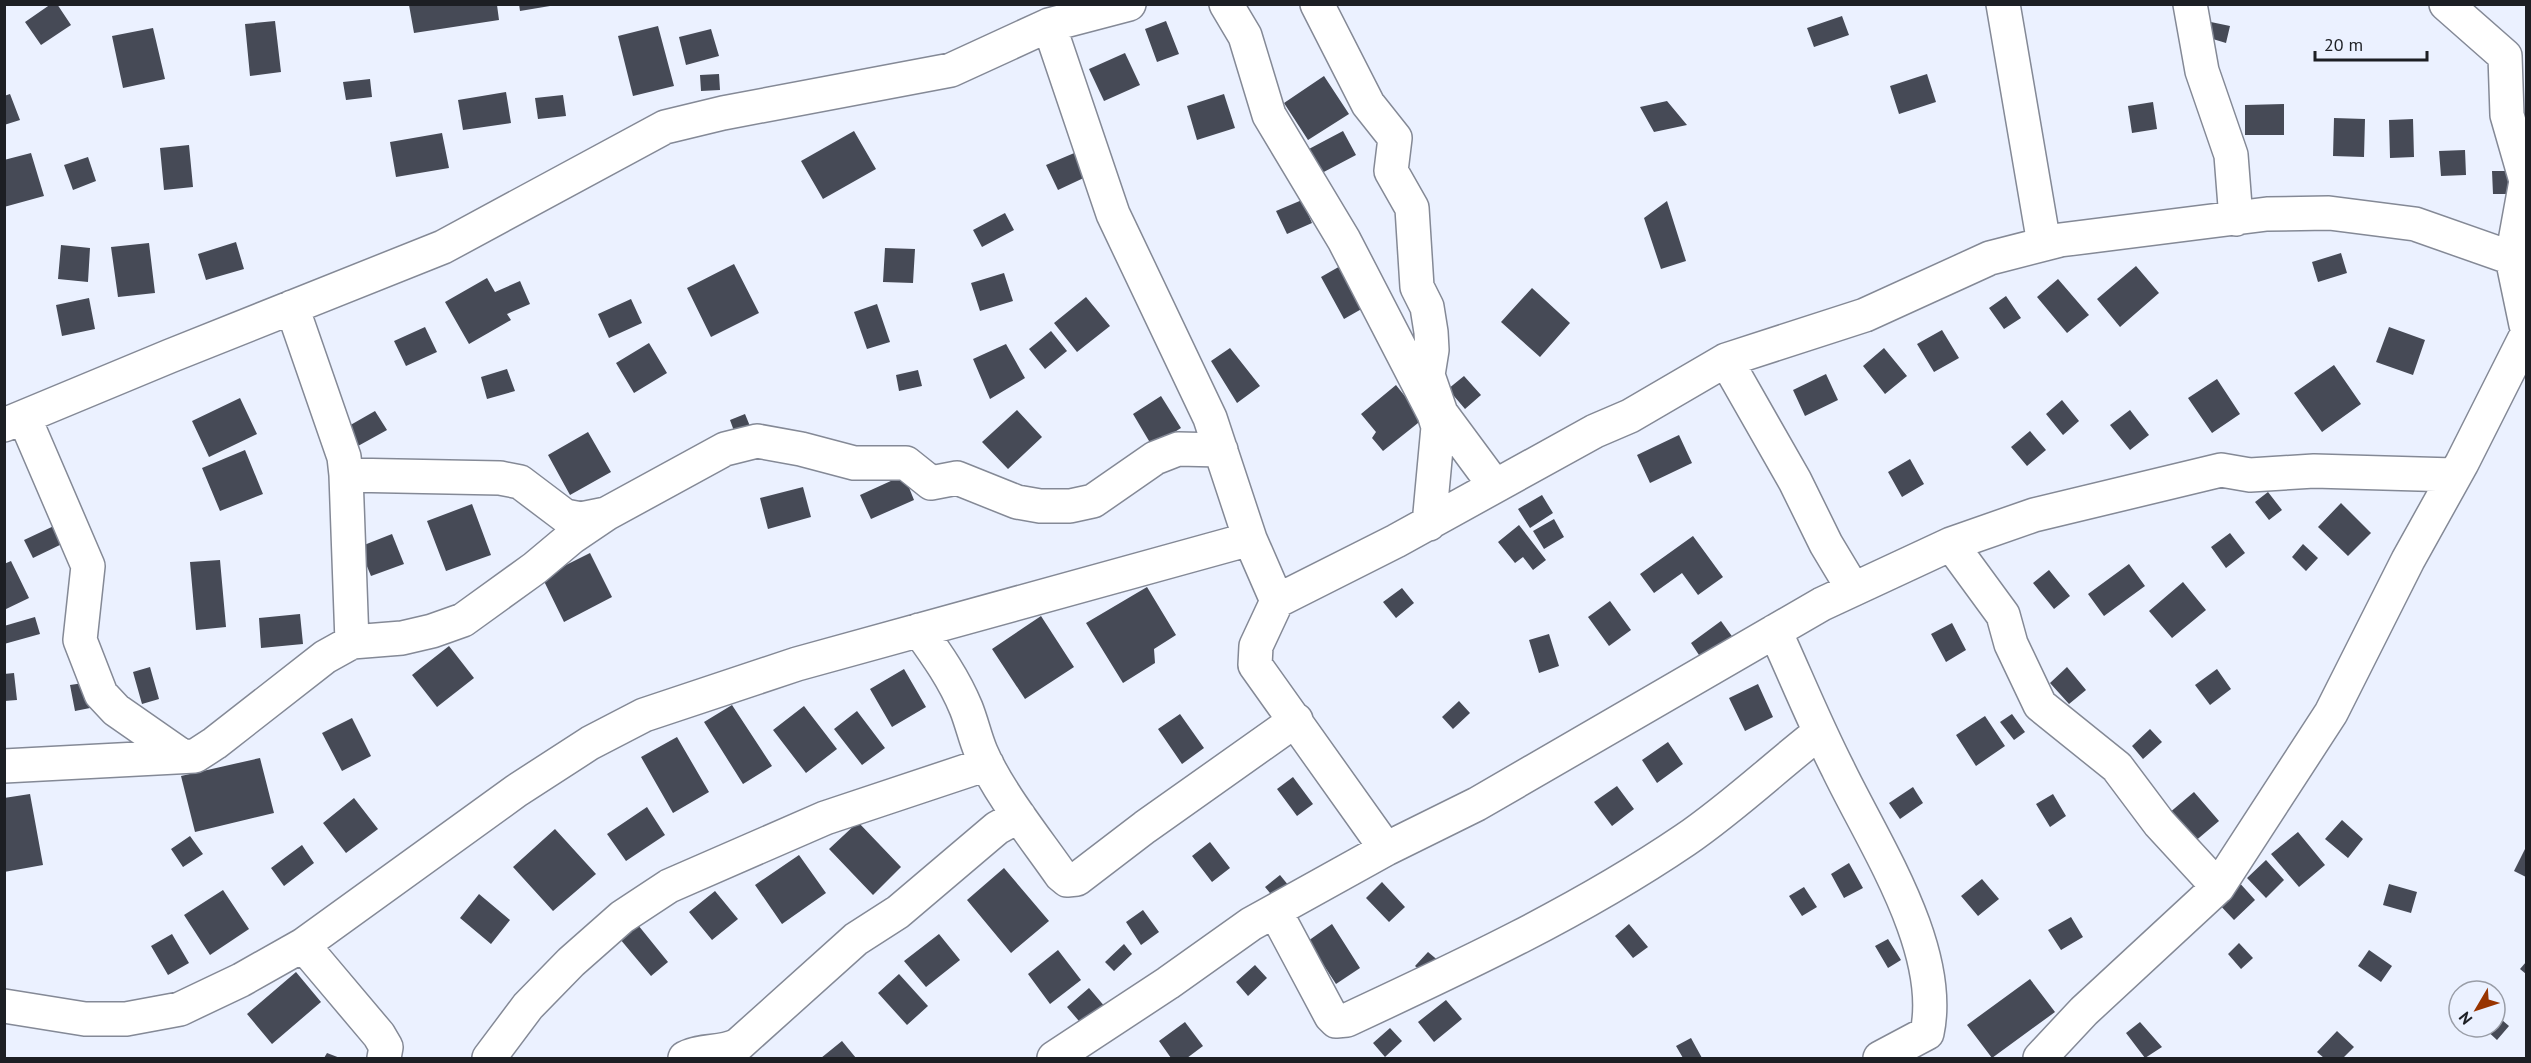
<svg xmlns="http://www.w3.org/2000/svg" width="2531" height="1063" viewBox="0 0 2531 1063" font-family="'PT Sans',sans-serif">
	<rect width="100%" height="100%" fill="#ebf1ff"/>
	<path fill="#464a56" d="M 51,4 L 57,4 L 71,25 L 41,45 L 25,22 Z
		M 519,4 L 550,4 L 550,6 L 520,11 Z
		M 409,5 L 497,5 L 499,20 L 414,33 Z
		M 1842,16 L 1849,35 L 1814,47 L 1807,28 Z
		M 275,21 L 281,72 L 250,76 L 245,24 Z
		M 1166,21 L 1179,54 L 1157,62 L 1145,29 Z
		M 2206,21 L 2230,26 L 2226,43 L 2203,36 Z
		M 658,26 L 674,86 L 633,96 L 618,36 Z
		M 153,28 L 165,79 L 123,88 L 112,36 Z
		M 711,29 L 719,56 L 686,65 L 679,37 Z
		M 1125,53 L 1140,85 L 1104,101 L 1089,69 Z
		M 719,74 L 720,90 L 701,91 L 700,75 Z
		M 1927,74 L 1936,102 L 1899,114 L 1890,86 Z
		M 1324,76 L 1349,114 L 1308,140 L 1284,103 Z
		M 370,79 L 372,97 L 346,100 L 343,82 Z
		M 506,92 L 511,123 L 463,130 L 458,100 Z
		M 10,94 L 20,120 L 4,125 L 4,96 Z
		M 1224,94 L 1235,128 L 1197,140 L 1187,106 Z
		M 563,95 L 566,116 L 538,119 L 535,98 Z
		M 1667,101 L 1687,125 L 1654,132 L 1640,107 Z
		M 2153,102 L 2157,129 L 2132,133 L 2128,106 Z
		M 2284,104 L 2284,135 L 2245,135 L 2245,105 Z
		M 2334,118 L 2365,119 L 2364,157 L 2333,156 Z
		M 2413,119 L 2414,157 L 2390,158 L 2389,120 Z
		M 854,131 L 876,169 L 823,199 L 801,161 Z
		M 1343,131 L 1356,155 L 1320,174 L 1307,150 Z
		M 442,133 L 449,168 L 396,177 L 390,142 Z
		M 189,145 L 193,187 L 164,190 L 160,148 Z
		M 2465,150 L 2466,175 L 2441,176 L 2439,151 Z
		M 1079,151 L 1090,175 L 1058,190 L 1046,165 Z
		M 31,153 L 44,196 L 4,207 L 4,160 Z
		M 88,157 L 96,181 L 73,190 L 64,165 Z
		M 2492,171 L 2520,171 L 2520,194 L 2493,194 Z
		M 1302,200 L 1312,223 L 1287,234 L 1276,211 Z
		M 1667,201 L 1686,261 L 1661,269 L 1644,218 Z
		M 1005,213 L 1014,230 L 982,247 L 973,230 Z
		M 236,242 L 244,269 L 206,280 L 198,254 Z
		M 149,243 L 155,293 L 118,297 L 111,247 Z
		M 61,245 L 90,248 L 88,282 L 58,279 Z
		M 885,248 L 915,249 L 913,283 L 883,282 Z
		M 2341,253 L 2347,273 L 2318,282 L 2312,262 Z
		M 734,264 L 759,313 L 711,337 L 687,288 Z
		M 1342,265 L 1365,307 L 1344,319 L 1321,277 Z
		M 2136,266 L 2159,293 L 2120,327 L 2097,299 Z
		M 1004,273 L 1013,301 L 980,311 L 971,283 Z
		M 487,278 L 495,292 L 520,281 L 530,304 L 507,314 L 511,320 L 469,344 L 445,302 Z
		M 2058,279 L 2089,315 L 2067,333 L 2037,297 Z
		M 1532,288 L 1570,323 L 1540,357 L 1501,322 Z
		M 2006,296 L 2021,318 L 2004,329 L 1989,308 Z
		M 1086,297 L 1110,326 L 1077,352 L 1054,323 Z
		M 89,298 L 95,329 L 62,336 L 56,305 Z
		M 631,299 L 642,323 L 609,338 L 598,314 Z
		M 877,304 L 890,342 L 867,349 L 854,312 Z
		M 425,327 L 437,352 L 406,366 L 394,341 Z
		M 2389,327 L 2425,340 L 2413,375 L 2376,362 Z
		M 1942,330 L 1959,358 L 1934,372 L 1917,344 Z
		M 1051,331 L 1067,351 L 1045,369 L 1029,349 Z
		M 649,343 L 667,373 L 634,393 L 616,363 Z
		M 1006,344 L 1025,378 L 990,399 L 973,359 Z
		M 1230,348 L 1260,386 L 1237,403 L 1211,361 Z
		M 1884,348 L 1907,376 L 1885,394 L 1863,366 Z
		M 2334,365 L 2361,404 L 2322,432 L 2294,393 Z
		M 507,369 L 515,391 L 487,399 L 481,377 Z
		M 918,370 L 922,386 L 899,391 L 896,375 Z
		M 1826,374 L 1838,400 L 1805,416 L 1793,390 Z
		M 1464,376 L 1481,395 L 1465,409 L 1448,389 Z
		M 2217,379 L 2240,414 L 2212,433 L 2188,398 Z
		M 1396,385 L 1423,419 L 1383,451 L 1372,438 L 1376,432 L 1361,414 Z
		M 1161,396 L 1181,428 L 1152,446 L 1133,414 Z
		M 240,398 L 257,434 L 209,457 L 192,421 Z
		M 2062,400 L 2079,421 L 2063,435 L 2046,414 Z
		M 1017,410 L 1042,437 L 1008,469 L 982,442 Z
		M 2130,410 L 2149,435 L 2130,450 L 2110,425 Z
		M 375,411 L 387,430 L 358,446 L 347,427 Z
		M 745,414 L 754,436 L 738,442 L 730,420 Z
		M 2030,431 L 2046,450 L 2027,466 L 2011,447 Z
		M 588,432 L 611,472 L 570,495 L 548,455 Z
		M 1679,435 L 1692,463 L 1650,483 L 1637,455 Z
		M 245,450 L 263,494 L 220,511 L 202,468 Z
		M 1910,459 L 1924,484 L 1902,497 L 1888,472 Z
		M 904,475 L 914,500 L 871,519 L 860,495 Z
		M 803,487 L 811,517 L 768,529 L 760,498 Z
		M 2268,492 L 2282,510 L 2269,520 L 2255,502 Z
		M 1542,495 L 1553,513 L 1530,528 L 1518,509 Z
		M 2341,503 L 2371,533 L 2348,556 L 2318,527 Z
		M 472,504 L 491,555 L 446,571 L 427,521 Z
		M 1554,519 L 1564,537 L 1544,549 L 1533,531 Z
		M 56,525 L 64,543 L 33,558 L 24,540 Z
		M 1519,525 L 1546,560 L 1533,570 L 1523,557 L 1515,563 L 1498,542 Z
		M 2230,533 L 2245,553 L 2226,568 L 2211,547 Z
		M 392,534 L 404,564 L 371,576 L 359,547 Z
		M 1693,536 L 1723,577 L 1698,595 L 1682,573 L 1654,593 L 1640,574 Z
		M 2303,544 L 2318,558 L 2306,571 L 2292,557 Z
		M 590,553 L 612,597 L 564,622 L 542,577 Z
		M 220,560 L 226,627 L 196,630 L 190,562 Z
		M 11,561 L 29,598 L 4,610 L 4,564 Z
		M 2129,564 L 2145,586 L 2104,616 L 2088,594 Z
		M 2049,570 L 2070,596 L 2054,609 L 2033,583 Z
		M 2183,582 L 2206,610 L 2172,638 L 2149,611 Z
		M 1147,587 L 1176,635 L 1154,649 L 1155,663 L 1123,683 L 1086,623 Z
		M 1402,588 L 1414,603 L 1396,618 L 1383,602 Z
		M 1610,601 L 1631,630 L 1609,646 L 1588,617 Z
		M 300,614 L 303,644 L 261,648 L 259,618 Z
		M 1041,616 L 1074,667 L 1025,699 L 992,649 Z
		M 35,617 L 40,634 L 4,644 L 4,626 Z
		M 1721,621 L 1734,639 L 1703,661 L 1691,643 Z
		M 1952,623 L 1966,650 L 1946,662 L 1931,634 Z
		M 1549,634 L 1559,666 L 1539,673 L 1529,640 Z
		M 449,646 L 474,678 L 437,707 L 412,675 Z
		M 150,667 L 159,699 L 142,704 L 133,672 Z
		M 2067,667 L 2086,690 L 2069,704 L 2050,683 Z
		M 904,669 L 926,707 L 892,727 L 870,689 Z
		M 2217,669 L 2231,689 L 2210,705 L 2195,685 Z
		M 14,673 L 17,700 L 4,701 L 4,674 Z
		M 90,682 L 95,707 L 75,711 L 70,685 Z
		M 1758,684 L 1773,717 L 1745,731 L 1729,698 Z
		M 1459,701 L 1470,713 L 1453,729 L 1442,717 Z
		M 732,705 L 772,766 L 743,784 L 704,722 Z
		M 804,706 L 837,749 L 806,773 L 773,730 Z
		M 857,711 L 885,748 L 862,765 L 834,729 Z
		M 1180,714 L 1204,748 L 1182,764 L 1158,729 Z
		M 2012,714 L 2025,732 L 2014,740 L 2000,722 Z
		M 1985,716 L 2005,746 L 1976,766 L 1956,735 Z
		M 352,718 L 371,756 L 342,771 L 322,733 Z
		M 2150,729 L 2162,742 L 2143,759 L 2132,746 Z
		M 677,737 L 709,792 L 673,813 L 641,757 Z
		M 1668,742 L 1683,764 L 1657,783 L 1642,760 Z
		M 260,758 L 274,813 L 195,832 L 181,776 Z
		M 1293,777 L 1313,804 L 1297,816 L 1277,789 Z
		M 1617,786 L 1634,809 L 1612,826 L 1594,802 Z
		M 1913,787 L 1923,803 L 1900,819 L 1889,803 Z
		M 2194,792 L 2219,821 L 2187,848 L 2162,819 Z
		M 30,794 L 43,865 L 4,872 L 4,798 Z
		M 2053,794 L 2066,816 L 2050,827 L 2036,804 Z
		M 354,798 L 378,829 L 346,853 L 323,823 Z
		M 647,807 L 665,835 L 626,861 L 607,834 Z
		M 2342,820 L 2363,839 L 2348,858 L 2325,839 Z
		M 858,822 L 901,867 L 873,895 L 829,849 Z
		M 555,829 L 596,874 L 553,911 L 513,867 Z
		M 2298,832 L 2325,865 L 2299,887 L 2271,854 Z
		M 190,836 L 203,854 L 183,867 L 171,849 Z
		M 1210,842 L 1230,868 L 1212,882 L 1192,856 Z
		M 302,845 L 314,863 L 284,886 L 271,868 Z
		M 2526,847 L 2526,877 L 2514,871 Z
		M 799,855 L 826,893 L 782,924 L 755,885 Z
		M 2266,860 L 2284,880 L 2266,898 L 2247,878 Z
		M 1849,863 L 1863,888 L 1844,898 L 1831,874 Z
		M 1004,868 L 1049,921 L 1011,953 L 967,900 Z
		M 1280,875 L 1293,891 L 1278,903 L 1265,887 Z
		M 1982,879 L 1999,899 L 1978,916 L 1961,896 Z
		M 2237,880 L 2255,900 L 2234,920 L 2216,901 Z
		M 1382,882 L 1405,907 L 1389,922 L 1366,898 Z
		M 2389,884 L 2417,892 L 2411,913 L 2383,905 Z
		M 1804,887 L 1817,907 L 1802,916 L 1789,896 Z
		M 223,890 L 249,929 L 210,955 L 184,915 Z
		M 715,891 L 738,919 L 712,940 L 689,912 Z
		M 479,894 L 510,920 L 491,944 L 460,918 Z
		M 1143,910 L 1159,932 L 1141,945 L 1126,922 Z
		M 2071,917 L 2083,937 L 2061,950 L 2048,930 Z
		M 1332,924 L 1360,968 L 1336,984 L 1308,941 Z
		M 1629,924 L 1648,947 L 1633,958 L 1615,936 Z
		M 638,925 L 668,962 L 651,976 L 620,939 Z
		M 172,934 L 189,963 L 168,975 L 151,946 Z
		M 939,934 L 960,960 L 926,987 L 904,961 Z
		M 1888,939 L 1901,960 L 1888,968 L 1875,946 Z
		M 2239,943 L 2253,958 L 2241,969 L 2228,954 Z
		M 1124,944 L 1132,954 L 1114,971 L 1105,962 Z
		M 1058,950 L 1081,980 L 1050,1004 L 1028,974 Z
		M 2369,950 L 2392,966 L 2381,982 L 2358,966 Z
		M 1428,952 L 1440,962 L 1427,977 L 1415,966 Z
		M 2526,962 L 2526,974 L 2520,969 Z
		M 1255,965 L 1267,978 L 1248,996 L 1236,982 Z
		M 296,972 L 321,1002 L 272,1044 L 247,1014 Z
		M 899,974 L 928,1006 L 907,1025 L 878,993 Z
		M 2030,979 L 2055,1012 L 1992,1058 L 1967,1025 Z
		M 1089,988 L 1106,1008 L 1084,1027 L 1067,1007 Z
		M 1446,1000 L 1462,1019 L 1434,1042 L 1418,1022 Z
		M 2495,1014 L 2509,1026 L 2497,1040 L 2483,1027 L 2495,1027 Z
		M 1185,1022 L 1203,1046 L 1187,1058 L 1171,1058 L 1159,1041 Z
		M 2140,1022 L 2162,1047 L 2145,1058 L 2126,1033 Z
		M 1390,1028 L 1402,1041 L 1385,1057 L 1373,1043 Z
		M 2337,1031 L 2354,1047 L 2343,1058 L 2324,1058 L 2317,1052 Z
		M 1691,1038 L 1702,1058 L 1683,1058 L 1676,1046 Z
		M 842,1041 L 856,1058 L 821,1058 Z
		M 327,1053 L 340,1058 L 324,1058 Z"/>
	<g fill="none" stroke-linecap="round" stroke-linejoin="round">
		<defs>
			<path id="minor" d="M 1226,4 L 1245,36 L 1269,115 L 1344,240 L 1434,414 L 1438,427 L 1429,524
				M 1317,4 L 1368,104 L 1395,138 L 1391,171 L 1412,208 L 1417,287 L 1427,307 L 1431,332 L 1432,350 L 1428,375 L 1441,413 L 1495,486
				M 2003,4 L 2044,244
				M 2190,4 L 2202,71 L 2231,155 L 2236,219
				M 2446,4 L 2505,56 L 2507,115 L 2526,181 L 2512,258 L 2526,325
				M 1049,25 L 1113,214 L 1210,418 L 1250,539 L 1277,601
				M 292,307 L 344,457 L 346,475 L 352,642
				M 1726,360 L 1795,481 L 1826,544 L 1853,589
				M 24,417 L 88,566 L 80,640 L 101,694 L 116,710 L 182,756
				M 4,425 L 170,356 L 443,247 L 665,127 L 723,113 L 951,70 L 1049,25 L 1129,4
				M 346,475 L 500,478 L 520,482 L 565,516 L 581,519 L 606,514
				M 1951,544 L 2003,615 L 2011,644 L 2040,705 L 2117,767 L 2159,823 L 2218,887
				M 919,630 C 937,655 954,679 966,708 C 972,723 975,738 981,752 C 998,792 1036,839 1061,875 L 1067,880 L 1077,879 L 1145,827 L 1296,720
				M 1775,631 C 1796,677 1815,724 1838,769 C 1873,842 1945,949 1927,1033 L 1880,1058
				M 4,766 L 195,756 L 215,743 L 325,657 L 352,642 L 402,638 L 432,631 L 463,620 L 535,568 L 572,537 L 606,514 L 725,449 L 757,441 L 801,449 L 854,463 L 906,463 L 931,483 L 957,478 L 1017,502 L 1040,506 L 1070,506 L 1093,501 L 1155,458 L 1178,449 L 1221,450
				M 1386,849 L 1255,665 L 1256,646 L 1277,601 L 1396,541 L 1595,431 L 1630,416 L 1726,360 L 1865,315 L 1990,258 L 2060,240 L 2267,214 L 2329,213 L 2415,224 L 2526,263
				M 1275,911 L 1331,1016 L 1336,1021 L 1347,1020 C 1463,966 1579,912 1685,840 C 1732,808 1775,767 1820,732
				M 303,945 L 379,1035 L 386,1047 L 384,1058
				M 4,1006 L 85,1019 L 126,1019 L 180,1009 L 241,980 L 303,945 L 516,791 L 590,743 L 644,715 L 797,664 L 1250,539
				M 489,1058 L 528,1006 L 571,962 L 622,917 L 669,886 L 825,818 L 987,764
				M 685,1058 C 702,1049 722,1054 738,1045 L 856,939 L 898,912 L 997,828 L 1019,816
				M 1054,1058 L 1168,983 L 1251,924 L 1386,849 L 1477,804 L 1822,604 L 1951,544 L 2034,515 L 2221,470 L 2250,475 L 2314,471 L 2454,475
				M 2040,1058 L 2084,1011 L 2218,887 L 2331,713 L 2408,560 L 2462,463 L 2526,336"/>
		</defs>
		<use href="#minor" stroke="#848996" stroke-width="36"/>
		<use href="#minor" stroke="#fff" stroke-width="33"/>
	</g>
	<rect width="2531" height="1063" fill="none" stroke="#1d1f24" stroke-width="12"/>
	<g transform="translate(2477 1009) rotate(231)"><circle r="28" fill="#ebf1ff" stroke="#999da7" stroke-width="1.5"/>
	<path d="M0-4.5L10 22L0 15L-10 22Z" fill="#983400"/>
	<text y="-9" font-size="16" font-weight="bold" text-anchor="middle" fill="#1d1f24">N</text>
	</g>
	<path d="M2315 51v9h112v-9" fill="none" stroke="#1d1f24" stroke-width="3"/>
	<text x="2324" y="51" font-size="18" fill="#1d1f24" stroke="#ebf1ff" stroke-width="4.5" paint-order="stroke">20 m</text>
</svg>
